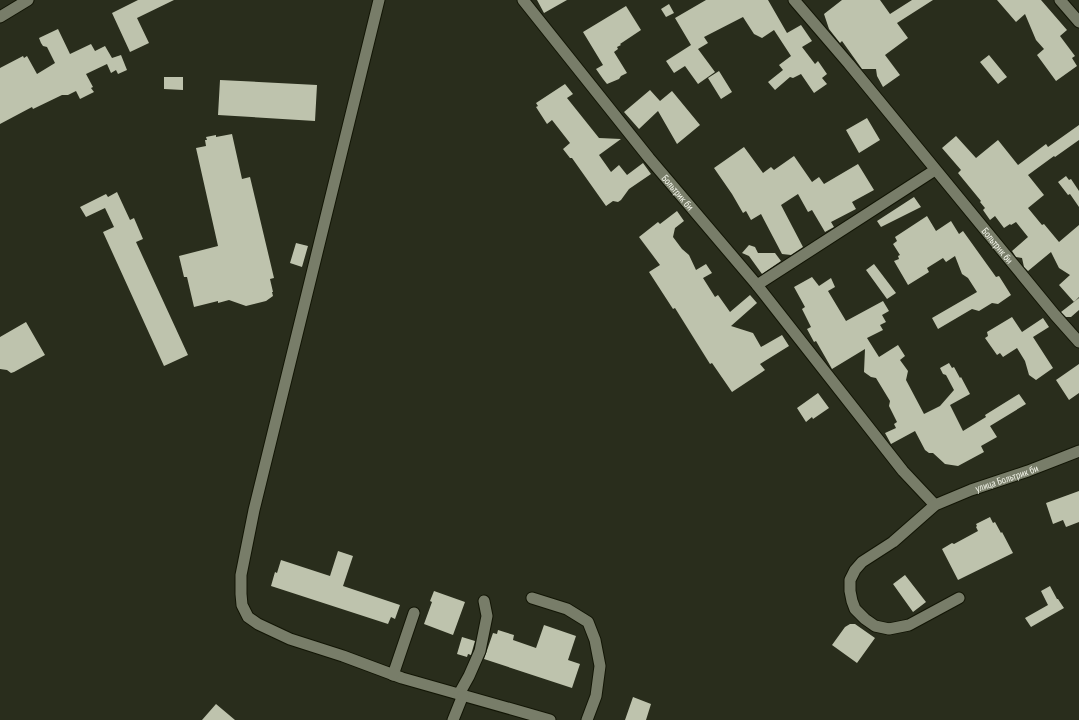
<svg xmlns="http://www.w3.org/2000/svg" width="1079" height="720" viewBox="0 0 1079 720" font-family="'PT Sans Narrow',sans-serif">
	<rect width="100%" height="100%" fill="#292d1c"/>
	<path fill="#bec3ad" d="M 138,0 L 174,0 L 137,18 L 149,43 L 130,52 L 112,13 Z
		M 537,0 L 567,0 L 544,13 Z
		M 706,0 L 768,0 L 787,33 L 801,25 L 812,41 L 802,47 L 815,64 L 818,61 L 827,74 L 822,78 L 827,84 L 814,93 L 801,74 L 793,78 L 790,77 L 775,90 L 768,82 L 783,70 L 779,65 L 791,56 L 774,30 L 762,38 L 754,34 L 743,17 L 704,37 L 708,43 L 698,49 L 715,72 L 698,84 L 685,66 L 674,73 L 666,61 L 691,45 L 675,18 Z
		M 842,0 L 880,0 L 890,14 L 912,0 L 933,0 L 897,23 L 908,38 L 885,55 L 900,75 L 883,87 L 877,76 L 876,69 L 862,69 L 842,41 L 840,43 L 829,29 L 824,14 Z
		M 997,0 L 1041,0 L 1067,30 L 1060,36 L 1075,56 L 1072,58 L 1077,66 L 1056,81 L 1037,55 L 1044,49 L 1036,40 L 1025,14 L 1016,22 Z
		M 669,4 L 674,13 L 666,17 L 661,9 Z
		M 626,6 L 641,30 L 620,44 L 621,45 L 617,47 L 618,49 L 614,52 L 627,73 L 621,76 L 619,79 L 607,84 L 603,79 L 596,69 L 603,65 L 583,32 Z
		M 58,29 L 70,54 L 91,44 L 95,51 L 105,46 L 112,58 L 121,55 L 127,70 L 118,74 L 116,70 L 111,73 L 107,64 L 86,74 L 93,87 L 91,88 L 94,92 L 80,99 L 76,91 L 68,95 L 62,95 L 33,109 L 32,107 L 0,124 L 0,68 L 23,56 L 24,58 L 27,56 L 37,74 L 55,63 L 47,47 L 43,46 L 41,43 L 39,38 Z
		M 989,55 L 1007,77 L 998,84 L 980,62 Z
		M 719,71 L 732,92 L 721,99 L 708,78 Z
		M 164,77 L 183,77 L 183,90 L 164,89 Z
		M 220,80 L 317,85 L 315,121 L 218,115 Z
		M 565,84 L 573,94 L 567,98 L 599,138 L 621,139 L 599,155 L 611,172 L 619,165 L 627,175 L 643,163 L 651,174 L 629,189 L 621,200 L 618,202 L 613,201 L 606,206 L 572,158 L 570,158 L 563,149 L 570,143 L 552,120 L 547,124 L 536,107 L 538,106 L 536,103 Z
		M 650,90 L 660,101 L 672,91 L 700,125 L 677,144 L 658,111 L 639,129 L 624,112 Z
		M 867,118 L 880,140 L 859,153 L 846,130 Z
		M 1079,125 L 1079,140 L 1055,157 L 1054,156 L 1028,175 L 1044,195 L 1028,208 L 1042,225 L 1044,224 L 1059,242 L 1079,225 L 1079,297 L 1074,302 L 1059,285 L 1070,275 L 1059,268 L 1051,252 L 1028,271 L 1024,267 L 1022,258 L 1016,257 L 1012,251 L 1028,237 L 1016,222 L 1011,225 L 1010,224 L 1004,228 L 995,216 L 990,220 L 983,210 L 985,208 L 980,202 L 981,201 L 958,173 L 961,170 L 942,148 L 956,136 L 976,158 L 998,140 L 1018,165 L 1046,144 L 1048,147 Z
		M 232,134 L 242,179 L 250,177 L 274,278 L 270,279 L 273,292 L 272,292 L 273,296 L 266,301 L 246,306 L 229,300 L 218,303 L 218,301 L 194,307 L 187,277 L 184,277 L 179,256 L 218,246 L 196,148 L 206,146 L 205,140 L 207,140 L 206,137 L 216,135 L 216,137 Z
		M 744,147 L 763,173 L 771,167 L 774,170 L 794,156 L 812,182 L 819,177 L 824,184 L 858,164 L 874,190 L 852,202 L 856,209 L 831,222 L 834,227 L 825,232 L 812,210 L 808,212 L 798,194 L 781,205 L 803,247 L 791,255 L 782,254 L 761,214 L 751,220 L 746,211 L 743,213 L 732,194 L 714,168 Z
		M 1066,176 L 1069,180 L 1071,179 L 1079,191 L 1079,207 L 1070,194 L 1068,195 L 1058,182 Z
		M 117,192 L 130,220 L 134,218 L 143,239 L 136,242 L 188,355 L 164,366 L 103,232 L 114,227 L 105,208 L 86,217 L 80,207 L 106,194 L 108,197 Z
		M 914,197 L 921,207 L 881,227 L 877,221 Z
		M 677,211 L 684,221 L 675,228 L 673,237 L 682,249 L 689,255 L 696,270 L 706,264 L 712,273 L 703,278 L 715,297 L 718,295 L 730,312 L 750,295 L 757,303 L 731,326 L 753,333 L 761,347 L 782,335 L 789,346 L 760,364 L 765,370 L 732,392 L 712,363 L 710,364 L 675,308 L 673,309 L 649,272 L 660,265 L 639,237 L 658,222 L 660,224 Z
		M 927,216 L 936,231 L 951,221 L 959,234 L 963,231 L 996,277 L 999,276 L 1011,295 L 998,304 L 992,303 L 979,311 L 972,309 L 938,329 L 932,318 L 977,292 L 968,278 L 962,274 L 955,256 L 946,262 L 943,258 L 927,268 L 929,272 L 908,285 L 894,261 L 899,259 L 898,256 L 900,255 L 893,244 L 897,241 L 895,237 Z
		M 296,243 L 308,246 L 302,267 L 290,263 Z
		M 749,245 L 755,247 L 758,253 L 775,253 L 781,261 L 762,274 L 749,256 L 742,253 Z
		M 874,264 L 896,293 L 887,299 L 866,270 Z
		M 812,277 L 819,286 L 831,278 L 835,287 L 828,291 L 846,321 L 883,301 L 889,311 L 882,315 L 886,322 L 880,325 L 883,330 L 867,338 L 879,357 L 898,345 L 905,356 L 900,360 L 908,371 L 906,380 L 924,414 L 940,406 L 954,390 L 946,375 L 943,374 L 940,368 L 949,363 L 952,368 L 954,367 L 960,378 L 961,377 L 970,394 L 950,405 L 963,431 L 986,417 L 985,415 L 1019,394 L 1026,404 L 990,426 L 997,437 L 981,446 L 984,452 L 958,466 L 945,464 L 933,453 L 929,453 L 925,450 L 915,431 L 891,444 L 885,433 L 896,428 L 894,424 L 897,422 L 889,406 L 890,401 L 876,378 L 871,377 L 864,372 L 865,349 L 832,369 L 816,341 L 814,342 L 807,329 L 811,327 L 802,309 L 805,307 L 794,287 Z
		M 1079,298 L 1079,310 L 1071,317 L 1066,317 L 1061,312 Z
		M 1012,317 L 1022,332 L 1043,318 L 1049,327 L 1033,337 L 1053,368 L 1036,380 L 1029,375 L 1025,361 L 1017,348 L 1003,357 L 1000,353 L 997,355 L 985,338 L 988,336 L 987,332 Z
		M 26,322 L 45,355 L 14,372 L 11,373 L 7,370 L 0,369 L 0,337 Z
		M 1079,364 L 1079,393 L 1069,400 L 1056,380 Z
		M 818,393 L 829,408 L 813,419 L 812,417 L 806,422 L 797,408 Z
		M 1079,491 L 1079,522 L 1066,527 L 1063,520 L 1053,524 L 1046,503 Z
		M 990,517 L 993,523 L 995,522 L 1001,533 L 1002,532 L 1013,553 L 958,580 L 942,549 L 952,543 L 954,544 L 978,531 L 976,527 L 977,526 L 976,524 Z
		M 338,551 L 353,556 L 343,586 L 400,605 L 395,619 L 391,617 L 388,624 L 271,586 L 275,572 L 277,573 L 281,560 L 330,576 Z
		M 905,575 L 926,602 L 913,612 L 893,584 Z
		M 1050,586 L 1057,599 L 1058,599 L 1064,608 L 1031,627 L 1025,618 L 1048,605 L 1041,591 Z
		M 434,591 L 465,602 L 453,635 L 424,624 L 432,602 L 430,601 Z
		M 850,624 L 855,624 L 875,638 L 857,663 L 832,645 L 845,627 Z
		M 544,625 L 576,636 L 568,660 L 580,664 L 572,688 L 484,659 L 493,633 L 497,634 L 498,630 L 514,635 L 513,640 L 536,648 Z
		M 462,637 L 475,641 L 471,655 L 468,654 L 467,657 L 457,654 Z
		M 633,697 L 651,704 L 646,720 L 625,720 Z
		M 216,704 L 235,720 L 202,720 Z"/>
	<g fill="none" stroke-linecap="round" stroke-linejoin="round">
		<defs>
			<g id="street">
				<path d="M 379,0 L 254,510 L 241,575 L 241,594 L 242,605 L 248,617 L 258,624 L 290,639 L 343,656 L 402,678 L 550,720"/>
				<path id="s1" d="M 523,0 L 649,158 L 757,285 L 903,471 L 935,505"/>
				<path id="s2" d="M 794,0 L 849,64 L 1055,315 L 1079,342"/>
				<path d="M 1060,0 L 1079,22"/>
				<path d="M 0,17 L 28,0"/>
				<path d="M 757,285 L 935,170"/>
				<path d="M 532,598 L 567,609 L 588,622 L 595,640 L 600,666 L 596,696 L 587,720"/>
				<path id="s3" d="M 959,598 L 909,625 L 889,629 L 875,626 L 865,619 L 855,609 L 852,601 L 850,591 L 850,580 L 855,570 L 862,562 L 893,542 L 935,505 L 971,490 L 1028,471 L 1079,451"/>
				<path d="M 393,675 L 414,613"/>
				<path d="M 459,694 L 469,676 L 480,651 L 487,616 L 484,601"/>
				<path d="M 453,720 L 463,695"/>
			</g>
		</defs>
		<use href="#street" stroke="#121505" stroke-width="13"/>
		<use href="#street" stroke="#787d69" stroke-width="11"/>
	</g>
	<g text-anchor="middle" stroke-width="4" stroke-linejoin="round" paint-order="stroke">
		<g font-size="10" fill="#f4f6eb" stroke="#202312">
			<text dy="4" stroke="none"><textPath href="#s1" startOffset="247">Больтрик би</textPath></text>
			<text dy="4" stroke="none"><textPath href="#s2" startOffset="319">Больтрик би</textPath></text>
			<text dy="4" stroke="none"><textPath href="#s3" startOffset="339">улица Больтрик би</textPath></text>
		</g>
	</g>
</svg>
